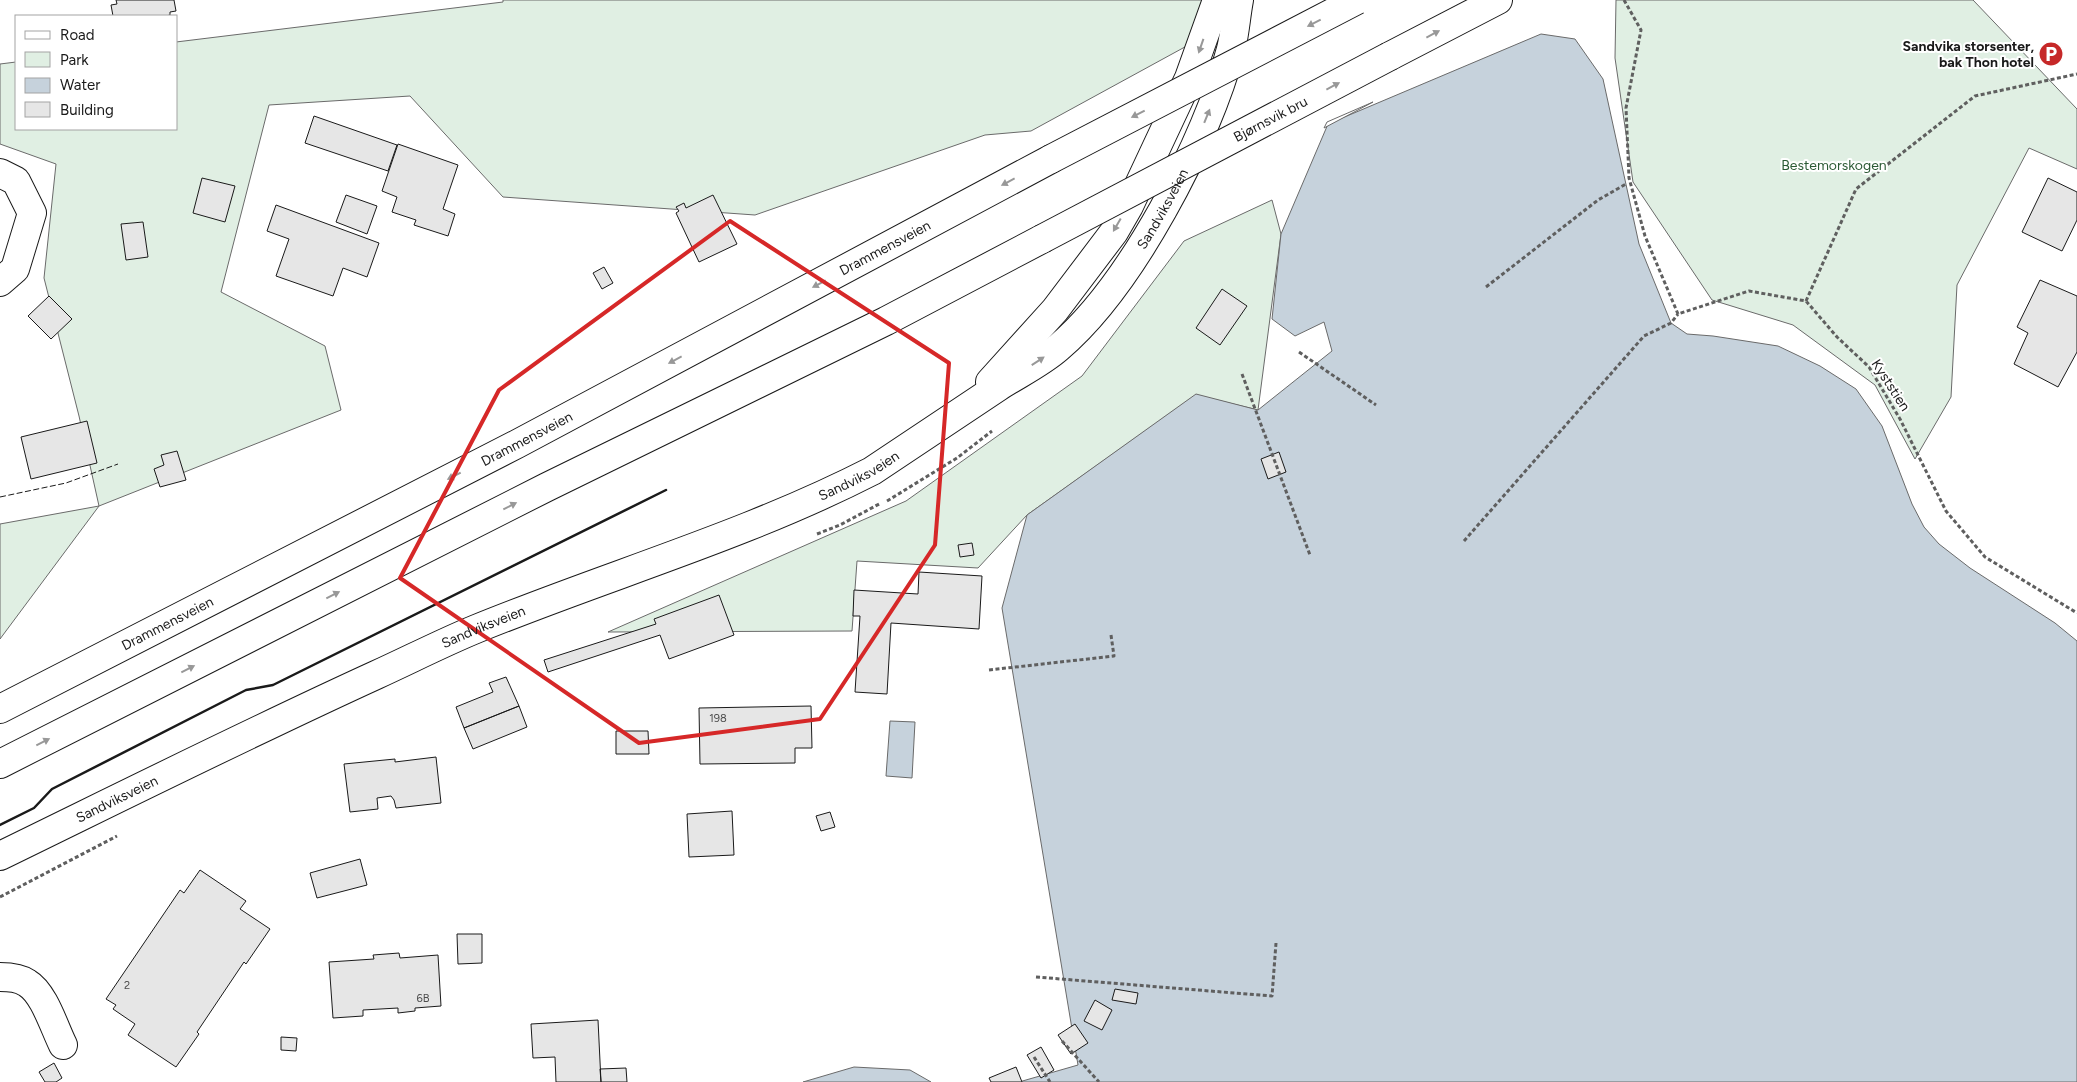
<svg xmlns="http://www.w3.org/2000/svg" width="2077" height="1082" viewBox="0 0 2077 1082" font-family="Figtree,sans-serif">
	<rect width="100%" height="100%" fill="#fff"/>
	<path fill="#e0efe3" stroke="#6a6a6a" d="M 503,0 L 1204,0 L 1194,42 L 1031,131 L 985,135 L 755,215 L 503,197 L 410,96 L 269,105 L 221,292 L 325,346 L 341,410 L 99,506 L 0,639 L 0,524 L 99,506 L 79,416 L 44,278 L 56,164 L 0,144 L 0,64 L 16,62 L 16,129 L 176,129 L 176,42 L 503,2 Z
		M 1616,0 L 1973,0 L 2077,109 L 2077,169 L 2029,148 L 1957,285 L 1951,397 L 1915,459 L 1875,385 L 1793,325 L 1712,300 L 1633,182 L 1615,58 Z
		M 1272,200 L 1281,234 L 1258,410 L 1196,395 L 1027,515 L 978,568 L 857,561 L 852,631 L 608,632 L 906,501 L 1082,376 L 1184,241 Z"/>
	<path fill="#c6d2dc" stroke="#6a6a6a" d="M 1541,34 L 1575,39 L 1603,79 L 1639,244 L 1671,323 L 1687,334 L 1713,336 L 1778,346 L 1820,366 L 1856,389 L 1882,426 L 1912,504 L 1924,527 L 1939,544 L 1970,568 L 2055,623 L 2077,641 L 2077,1082 L 1019,1082 L 1078,1065 L 1002,608 L 1027,515 L 1196,394 L 1258,410 L 1332,351 L 1324,322 L 1295,336 L 1272,319 L 1281,234 L 1328,124 Z
		M 890,721 L 915,722 L 912,778 L 886,776 Z
		M 854,1067 L 910,1070 L 931,1082 L 803,1082 Z"/>
	<path fill="#fff" stroke="#6a6a6a" d="M 1373,102 L 1324,128 L 1327,122 Z"/>
	<path fill="#e6e6e6" stroke="#1a1a1a" d="M 116,0 L 174,0 L 176,11 L 170,12 L 170,15 L 166,16 L 113,16 L 111,5 L 117,4 Z
		M 314,116 L 397,145 L 388,171 L 305,143 Z
		M 398,144 L 458,165 L 443,209 L 455,214 L 448,236 L 414,225 L 416,220 L 392,212 L 397,197 L 382,191 Z
		M 202,178 L 235,186 L 225,222 L 193,213 Z
		M 2048,178 L 2077,192 L 2077,220 L 2062,251 L 2022,232 Z
		M 346,195 L 377,206 L 367,234 L 336,222 Z
		M 713,195 L 737,244 L 699,262 L 676,213 L 679,211 L 676,207 L 684,203 L 686,208 Z
		M 276,205 L 379,243 L 367,277 L 343,268 L 333,296 L 276,276 L 289,239 L 267,231 Z
		M 143,222 L 148,257 L 126,260 L 121,224 Z
		M 604,267 L 613,283 L 602,289 L 593,273 Z
		M 2040,280 L 2077,296 L 2077,352 L 2058,387 L 2014,364 L 2028,333 L 2017,327 Z
		M 1222,289 L 1247,306 L 1220,345 L 1196,328 Z
		M 49,296 L 72,319 L 51,339 L 28,316 Z
		M 87,421 L 97,463 L 31,479 L 21,437 Z
		M 177,451 L 186,480 L 160,487 L 154,469 L 164,465 L 161,455 Z
		M 1279,452 L 1286,472 L 1268,479 L 1261,459 Z
		M 972,543 L 974,555 L 960,557 L 958,545 Z
		M 919,572 L 982,576 L 979,629 L 891,623 L 887,694 L 855,692 L 860,616 L 853,616 L 854,590 L 918,594 Z
		M 719,595 L 734,635 L 669,659 L 660,635 L 548,672 L 544,660 L 656,624 L 654,619 Z
		M 506,677 L 519,706 L 464,728 L 456,707 L 493,692 L 489,683 Z
		M 519,706 L 527,727 L 473,749 L 464,728 Z
		M 811,706 L 812,748 L 795,748 L 795,763 L 700,764 L 699,708 Z
		M 616,731 L 648,731 L 649,754 L 616,754 Z
		M 436,757 L 441,803 L 396,808 L 394,800 L 391,796 L 377,798 L 378,809 L 350,812 L 344,764 L 395,759 L 395,762 Z
		M 732,811 L 734,855 L 689,857 L 687,814 Z
		M 830,812 L 835,827 L 821,831 L 816,816 Z
		M 360,859 L 367,885 L 317,898 L 310,873 Z
		M 200,870 L 246,901 L 240,909 L 270,929 L 246,964 L 244,962 L 197,1032 L 199,1034 L 176,1067 L 128,1035 L 135,1024 L 113,1009 L 116,1005 L 106,999 L 180,890 L 184,893 Z
		M 457,934 L 482,934 L 482,963 L 458,964 Z
		M 399,953 L 400,958 L 438,955 L 441,1006 L 415,1008 L 415,1011 L 398,1013 L 398,1008 L 363,1010 L 363,1016 L 333,1018 L 329,962 L 374,959 L 373,955 Z
		M 1115,989 L 1138,993 L 1136,1004 L 1112,1000 Z
		M 1095,1000 L 1112,1010 L 1102,1030 L 1084,1021 Z
		M 598,1020 L 601,1082 L 556,1082 L 555,1057 L 533,1058 L 531,1024 Z
		M 1075,1024 L 1088,1043 L 1071,1054 L 1058,1035 Z
		M 281,1037 L 297,1038 L 296,1051 L 281,1050 Z
		M 1041,1047 L 1054,1070 L 1041,1078 L 1027,1055 Z
		M 54,1063 L 62,1078 L 56,1082 L 45,1082 L 39,1072 Z
		M 1016,1067 L 1022,1082 L 991,1082 L 989,1078 Z
		M 626,1068 L 627,1082 L 601,1082 L 600,1069 Z"/>
	<g fill="none" stroke-linecap="round" stroke-linejoin="round">
		<defs>
			<path id="minor" d="M 0,173 L 16,181 L 32,213 L 15,269 L 0,282
				M 0,977 C 8,977 20,978 27,983 C 44,993 54,1027 63,1045"/>
			<g id="major">
				<path d="M 990,382 L 1055,310 L 1114,232 L 1129,206 L 1189,78 L 1217,0"/>
				<path id="s1" d="M 0,856 C 125,795 249,733 376,675 C 409,660 442,643 476,629 C 608,575 745,536 872,471 C 914,443 956,415 998,387 C 1018,374 1041,363 1058,348 C 1131,286 1207,141 1231,49 C 1235,33 1236,16 1239,0"/>
			</g>
			<g id="highway">
				<path d="M 1390,56 L 1498,0"/>
				<path id="s2" d="M 0,709 L 517,444 L 1051,159"/>
				<path d="M 0,764 L 547,487 L 886,321 L 1042,239"/>
			</g>
		</defs>
		<use href="#minor" stroke="#1a1a1a" stroke-width="30"/>
		<use href="#major" stroke="#1a1a1a" stroke-width="30"/>
		<use href="#highway" stroke="#1a1a1a" stroke-width="30"/>
		<path stroke="#5f5f5f" stroke-width="3" stroke-dasharray="4 2.5" stroke-linecap="butt" d="M 1624,0 L 1641,30 L 1626,108 L 1629,178 L 1645,236 L 1678,314 L 1749,291 L 1806,301 L 1837,337 L 1869,367 L 1900,419 L 1946,511 L 1985,557 L 2077,613
			M 1486,287 L 1598,200 L 1626,184
			M 1806,301 L 1856,189 L 1975,96 L 2077,74
			M 1299,352 L 1376,405
			M 1242,374 L 1310,555
			M 887,501 L 957,458 L 992,431
			M 817,534 L 840,525 L 881,503
			M 1464,541 L 1644,336 L 1671,323 L 1678,314
			M 989,670 L 1114,656 L 1111,635
			M 0,897 L 117,836
			M 1036,977 L 1272,996 L 1276,943
			M 1062,1041 L 1099,1082
			M 1034,1057 L 1050,1082"/>
		<use href="#minor" stroke="#fff" stroke-width="28"/>
		<use href="#major" stroke="#fff" stroke-width="28"/>
		<use href="#highway" stroke="#fff" stroke-width="28"/>
		<defs>
			<g id="highway-bridge">
				<path d="M 1051,159 L 1357,0"/>
				<path id="s3" d="M 1042,239 L 1390,56"/>
			</g>
		</defs>
		<use href="#highway-bridge" stroke="#1a1a1a" stroke-width="30" stroke-linecap="butt"/>
		<use href="#highway-bridge" stroke="#fff" stroke-width="28"/>
		<path stroke="#1a1a1a" stroke-width="1" stroke-dasharray="6 2.5" stroke-linecap="butt" d="M 0,497 L 66,483 L 118,464"/>
		<path stroke="#1a1a1a" stroke-width="2.5" d="M 0,825 L 34,808 L 52,789 L 246,690 L 273,685 L 666,490"/>
	</g>
	<defs><path id="oneway-solid" d="M-6-.8H1V-3.2L6.5 0L1 3.2V.8H-6Z" transform="scale(1.25)"/></defs>
	<g fill="#989898">
		<use href="#oneway-solid" transform="translate(1314 23) rotate(153)"/>
		<use href="#oneway-solid" transform="translate(1433 34) rotate(-28)"/>
		<use href="#oneway-solid" transform="translate(1201 46) rotate(109)"/>
		<use href="#oneway-solid" transform="translate(1333 86) rotate(-28)"/>
		<use href="#oneway-solid" transform="translate(1138 114) rotate(153)"/>
		<use href="#oneway-solid" transform="translate(1207 116) rotate(-68)"/>
		<use href="#oneway-solid" transform="translate(1008 182) rotate(152)"/>
		<use href="#oneway-solid" transform="translate(1117 225) rotate(120)"/>
		<use href="#oneway-solid" transform="translate(819 284) rotate(152)"/>
		<use href="#oneway-solid" transform="translate(675 360) rotate(152)"/>
		<use href="#oneway-solid" transform="translate(1038 361) rotate(-33)"/>
		<use href="#oneway-solid" transform="translate(454 476) rotate(153)"/>
		<use href="#oneway-solid" transform="translate(510 506) rotate(-27)"/>
		<use href="#oneway-solid" transform="translate(333 595) rotate(-27)"/>
		<use href="#oneway-solid" transform="translate(188 669) rotate(-27)"/>
		<use href="#oneway-solid" transform="translate(43 742) rotate(-27)"/>
	</g>
	<path fill="none" stroke="#d62828" stroke-width="4" stroke-linejoin="round" d="M 730,221 L 949,363 L 935,545 L 820,719 L 639,743 L 400,578 L 499,390 Z"/>
	<defs>
		<symbol id="parking-disc" viewBox="-11 -11 22 22"><circle r="9.5" fill="#c62828" stroke="#fff"/><path d="M-3.5-5.5H1a3.5 3.5 0 0 1 0 7H-1V5.5H-3.5ZM-1-3.4V-.6H.8a1.4 1.4 0 0 0 0-2.8Z" fill="#fff"/></symbol>
	</defs>
	<g fill-rule="evenodd">
		<use href="#parking-disc" x="2037" y="40" width="28" height="28"/>
	</g>
	<g text-anchor="middle" stroke-width="4" stroke-linejoin="round" paint-order="stroke">
		<g font-size="11" fill="#4d4d4d">
			<text x="718" y="722">198</text>
			<text x="127" y="989">2</text>
			<text x="423" y="1002">6B</text>
		</g>
		<g font-size="14" font-weight="bold" fill="#1a1a1a" stroke="#fff" text-anchor="end">
			<text x="2034" y="51">Sandvika storsenter,<tspan x="2034" dy="16">bak Thon hotel</tspan></text>
		</g>
		<g font-size="14" fill="#1a1a1a" stroke="#fff">
			<text dy="5" stroke="none"><textPath href="#s3" startOffset="258">Bjørnsvik bru</textPath></text>
			<text dy="5" stroke="none"><textPath href="#s1" startOffset="1352">Sandviksveien</textPath></text>
			<text dy="5" stroke="none"><textPath href="#s2" startOffset="998">Drammensveien</textPath></text>
			<text transform="translate(1891 385) rotate(57)" y="5">Kyststien</text>
			<text dy="5" stroke="none"><textPath href="#s2" startOffset="592">Drammensveien</textPath></text>
			<text dy="5" stroke="none"><textPath href="#s1" startOffset="940">Sandviksveien</textPath></text>
			<text dy="5" stroke="none"><textPath href="#s2" startOffset="188">Drammensveien</textPath></text>
			<text dy="5" stroke="none"><textPath href="#s1" startOffset="535">Sandviksveien</textPath></text>
			<text dy="5" stroke="none"><textPath href="#s1" startOffset="130">Sandviksveien</textPath></text>
		</g>
		<g font-size="14" fill="#2b5a34" stroke="#fff">
			<text x="1834" y="170">Bestemorskogen</text>
		</g>
	</g>
	<rect x="15" y="15" width="162" height="115" fill="#ffffff" stroke="#a3a3a3"/>
	<rect x="25" y="31" width="25" height="8" fill="#ffffff" stroke="#a3a3a3"/>
	<text x="60" y="40" font-size="15" fill="#1a1a1a">Road</text>
	<rect x="25" y="52" width="25" height="15" fill="#e0efe3" stroke="#a3a3a3"/>
	<text x="60" y="65" font-size="15" fill="#1a1a1a">Park</text>
	<rect x="25" y="78" width="25" height="15" fill="#c6d2dc" stroke="#a3a3a3"/>
	<text x="60" y="90" font-size="15" fill="#1a1a1a">Water</text>
	<rect x="25" y="102" width="25" height="15" fill="#e6e6e6" stroke="#a3a3a3"/>
	<text x="60" y="115" font-size="15" fill="#1a1a1a">Building</text>
</svg>
